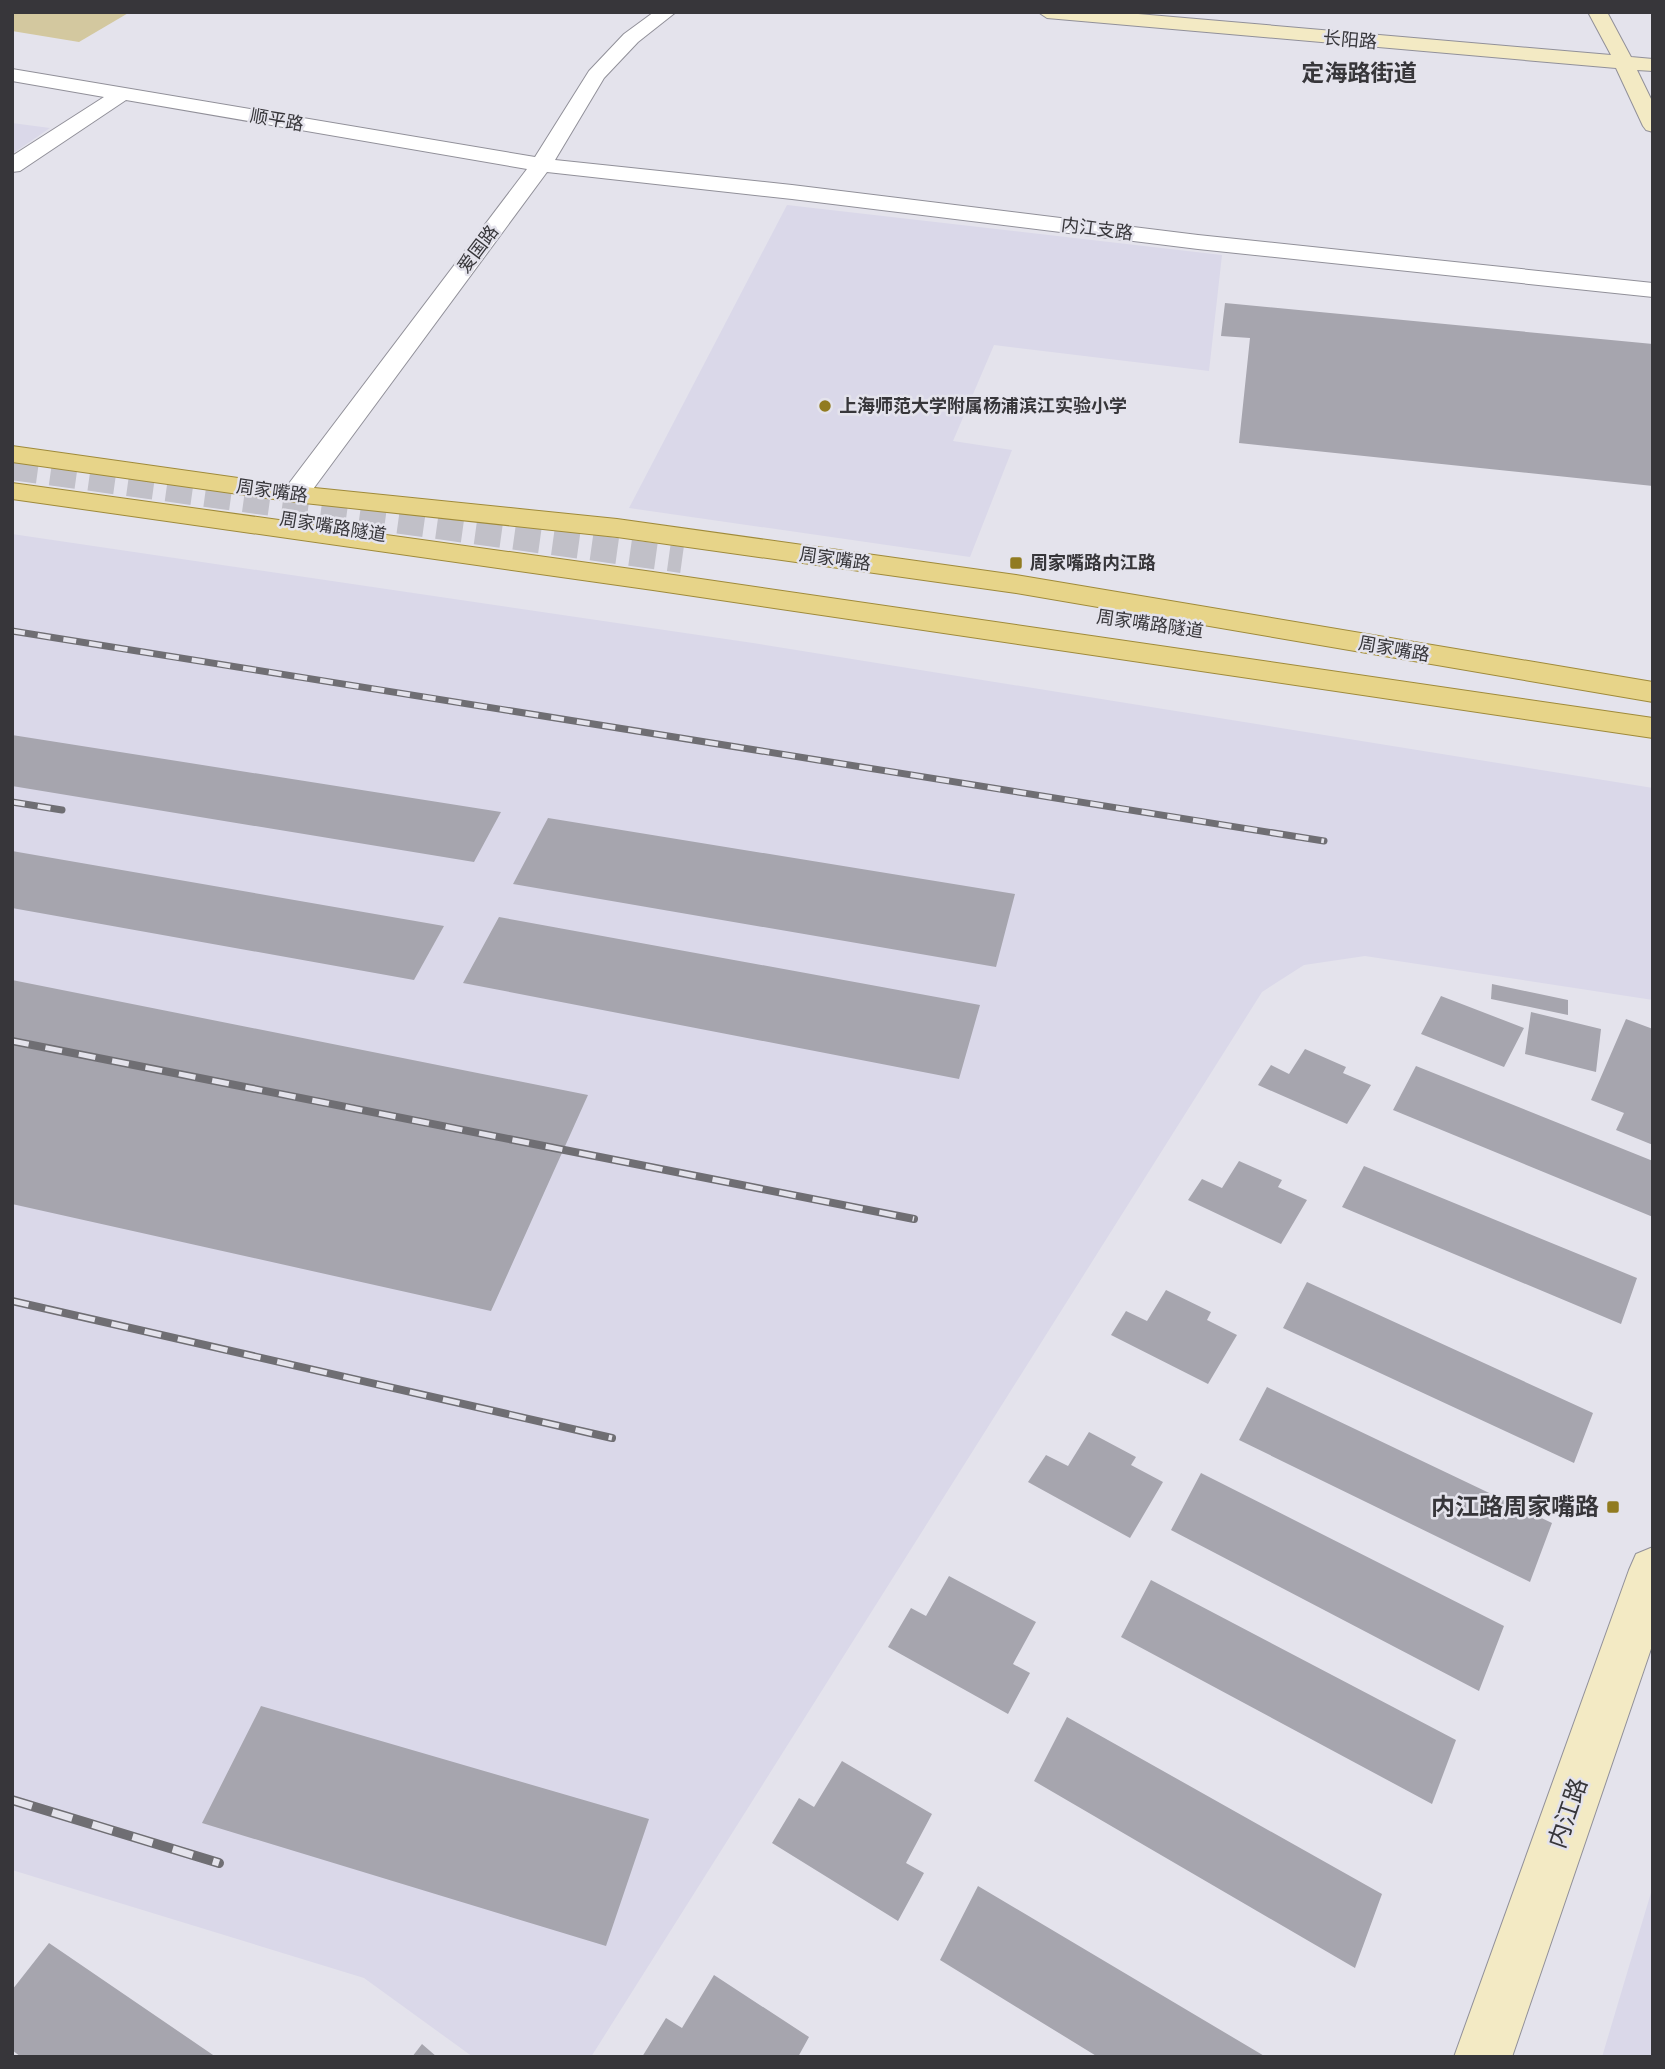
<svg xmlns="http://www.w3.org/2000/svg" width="1665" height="2069" viewBox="0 0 1665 2069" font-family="Roboto,'Noto Sans SC',sans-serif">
	<rect width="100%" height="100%" fill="#e4e3ec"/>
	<path fill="#dad8e9" d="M 12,123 L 50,128 L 12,154 Z
		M 787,205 L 1222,255 L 1209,371 L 994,345 L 953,441 L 1012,450 L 970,557 L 629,508 Z
		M 12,534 L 753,643 L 1653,788 L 1653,1000 L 1365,956 L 1304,965 L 1262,992 L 591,2057 L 473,2057 L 364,1978 L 12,1870 Z
		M 1653,1886 L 1653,2057 L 1602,2057 Z"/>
	<path fill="#d3c89f" d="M 12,12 L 130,12 L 79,42 L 12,31 Z"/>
	<path fill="#a6a5ae" d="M 1225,303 L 1653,344 L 1653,486 L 1239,443 L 1250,338 L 1221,336 Z
		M 12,735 L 501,812 L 474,862 L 12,786 Z
		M 548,818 L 1015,894 L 996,967 L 513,884 Z
		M 12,851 L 444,926 L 414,980 L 12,908 Z
		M 499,917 L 980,1005 L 959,1079 L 463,983 Z
		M 12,980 L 588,1095 L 491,1311 L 12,1204 Z
		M 1492,984 L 1568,1000 L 1568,1015 L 1491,999 Z
		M 1441,996 L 1524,1028 L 1504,1067 L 1421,1034 Z
		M 1531,1012 L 1601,1029 L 1596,1072 L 1525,1054 Z
		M 1626,1019 L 1653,1029 L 1653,1145 L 1616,1130 L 1624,1113 L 1591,1100 Z
		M 1305,1049 L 1346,1067 L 1343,1073 L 1371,1085 L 1347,1124 L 1258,1085 L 1271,1065 L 1289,1074 Z
		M 1416,1066 L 1653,1161 L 1653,1217 L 1393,1110 Z
		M 1239,1161 L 1282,1180 L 1278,1187 L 1307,1200 L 1281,1244 L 1188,1200 L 1202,1179 L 1222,1188 Z
		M 1364,1166 L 1637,1278 L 1621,1324 L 1342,1207 Z
		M 1307,1282 L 1593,1413 L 1574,1463 L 1283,1328 Z
		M 1166,1290 L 1211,1312 L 1207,1320 L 1237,1335 L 1208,1384 L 1111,1335 L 1126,1311 L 1147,1321 Z
		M 1267,1387 L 1552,1523 L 1530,1582 L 1239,1440 Z
		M 1089,1432 L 1136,1457 L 1131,1465 L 1163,1482 L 1130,1538 L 1028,1482 L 1046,1455 L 1068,1466 Z
		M 1201,1473 L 1504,1626 L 1479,1691 L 1171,1530 Z
		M 949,1576 L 1036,1622 L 1013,1664 L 1030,1673 L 1008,1714 L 888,1647 L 911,1608 L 926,1616 Z
		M 1151,1580 L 1456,1740 L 1432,1804 L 1121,1637 Z
		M 261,1706 L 649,1819 L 606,1946 L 202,1823 Z
		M 1067,1717 L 1382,1894 L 1355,1968 L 1034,1781 Z
		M 842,1761 L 932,1814 L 906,1863 L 924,1873 L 898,1921 L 772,1843 L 799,1798 L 814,1807 Z
		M 978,1886 L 1266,2057 L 1098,2057 L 940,1960 Z
		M 49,1943 L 216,2057 L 21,2057 L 12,2050 L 12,1990 Z
		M 714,1975 L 809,2037 L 798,2057 L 642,2057 L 666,2018 L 682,2028 Z
		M 422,2044 L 437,2057 L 412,2057 Z"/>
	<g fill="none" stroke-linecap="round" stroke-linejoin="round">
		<path stroke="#c1c0c8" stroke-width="26" stroke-dasharray="26 13" stroke-linecap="butt" d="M 12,467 L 682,560"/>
		<defs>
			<path id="street" d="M 654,12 L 676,12 L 638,42 L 604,78 L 555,160 L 792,185 L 1198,235 L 1653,283 L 1653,297 L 1198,249 L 792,199 L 547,172 L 305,500 L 295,502 L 285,500 L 281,494 L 527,169 L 126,100 L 20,171 L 12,172 L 12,156 L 104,97 L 12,81 L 12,69 L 535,157 L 589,71 L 624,34 Z"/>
			<path id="secondary" d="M 1038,12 L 1115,12 L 1611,55 L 1588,12 L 1607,12 L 1631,57 L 1653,59 L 1653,71 L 1637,70 L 1653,103 L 1653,132 L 1646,130 L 1643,126 L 1616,68 L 1047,18 Z
				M 1653,1547 L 1653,1643 L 1512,2057 L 1454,2057 L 1629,1570 L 1636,1554 Z"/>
			<path id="primary" d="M 12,446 L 295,486 L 617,519 L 1016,575 L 1653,682 L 1653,702 L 1016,593 L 617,537 L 295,502 L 12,462 Z
				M 12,483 L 653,572 L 1653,718 L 1653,738 L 653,590 L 12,499 Z"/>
		</defs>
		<use href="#street" stroke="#919099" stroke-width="2"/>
		<use href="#secondary" stroke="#919099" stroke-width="2"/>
		<use href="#primary" stroke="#9f8a3a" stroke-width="2"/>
		<use href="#street" fill="#fff" fill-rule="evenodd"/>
		<use href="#secondary" fill="#f3eac4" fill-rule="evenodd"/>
		<use href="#primary" fill="#e7d489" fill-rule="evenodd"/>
		<defs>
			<path id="rail-far2" d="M 12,631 L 1324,841
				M 12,802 L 62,810"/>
			<path id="rail-far1" d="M 12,1041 L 914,1219
				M 12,1301 L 612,1438"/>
			<path id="rail" d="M 12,1800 L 219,1863"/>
		</defs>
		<use href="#rail-far2" stroke="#6f6e73" stroke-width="7"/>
		<use href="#rail-far1" stroke="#6f6e73" stroke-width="8"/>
		<use href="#rail" stroke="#6f6e73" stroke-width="10"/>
		<use href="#rail-far2" stroke="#e4e3ec" stroke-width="4.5" stroke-dasharray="13" stroke-linecap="butt"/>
		<use href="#rail-far1" stroke="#e4e3ec" stroke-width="5" stroke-dasharray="17" stroke-linecap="butt"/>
		<use href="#rail" stroke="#e4e3ec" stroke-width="7" stroke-dasharray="21" stroke-linecap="butt"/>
	</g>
	<g fill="#917b21" stroke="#e4e3ec" stroke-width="2.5">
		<circle cx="825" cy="406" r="7"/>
		<rect x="1009" y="556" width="14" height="14" rx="3.5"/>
		<rect x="1606" y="1500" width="14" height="14" rx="3.5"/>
	</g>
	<g text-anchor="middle" stroke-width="5" stroke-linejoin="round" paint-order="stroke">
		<g font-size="18" fill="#37363a" stroke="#e4e3ec">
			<text transform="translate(1350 40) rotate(5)" y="6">长阳路</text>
			<text transform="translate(277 120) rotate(10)" y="6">顺平路</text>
			<text transform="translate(1097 229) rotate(7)" y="6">内江支路</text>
			<text transform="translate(478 249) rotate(-53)" y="6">爱国路</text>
			<text transform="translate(272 491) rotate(8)" y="6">周家嘴路</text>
			<text transform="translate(333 527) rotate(9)" y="6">周家嘴路隧道</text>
			<text transform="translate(835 559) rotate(8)" y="6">周家嘴路</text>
			<text transform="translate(1150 624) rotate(8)" y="6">周家嘴路隧道</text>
			<text transform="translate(1394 649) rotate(10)" y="6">周家嘴路</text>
		</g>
		<g font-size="18" font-weight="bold" fill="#37363a" stroke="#e4e3ec" text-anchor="start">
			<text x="839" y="412">上海师范大学附属杨浦滨江实验小学</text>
			<text x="1030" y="569">周家嘴路内江路</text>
		</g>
		<g font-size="23" font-weight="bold" fill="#37363a" stroke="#e4e3ec">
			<text x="1359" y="81">定海路街道</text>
		</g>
		<g font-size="24" font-weight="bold" fill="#37363a" stroke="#e4e3ec" text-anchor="end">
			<text x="1599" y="1515">内江路周家嘴路</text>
		</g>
		<g font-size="24" fill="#37363a" stroke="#e4e3ec">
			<text transform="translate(1568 1813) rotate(-71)" y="8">内江路</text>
		</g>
	</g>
	<rect width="1665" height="2069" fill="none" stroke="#37363a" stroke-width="28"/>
</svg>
